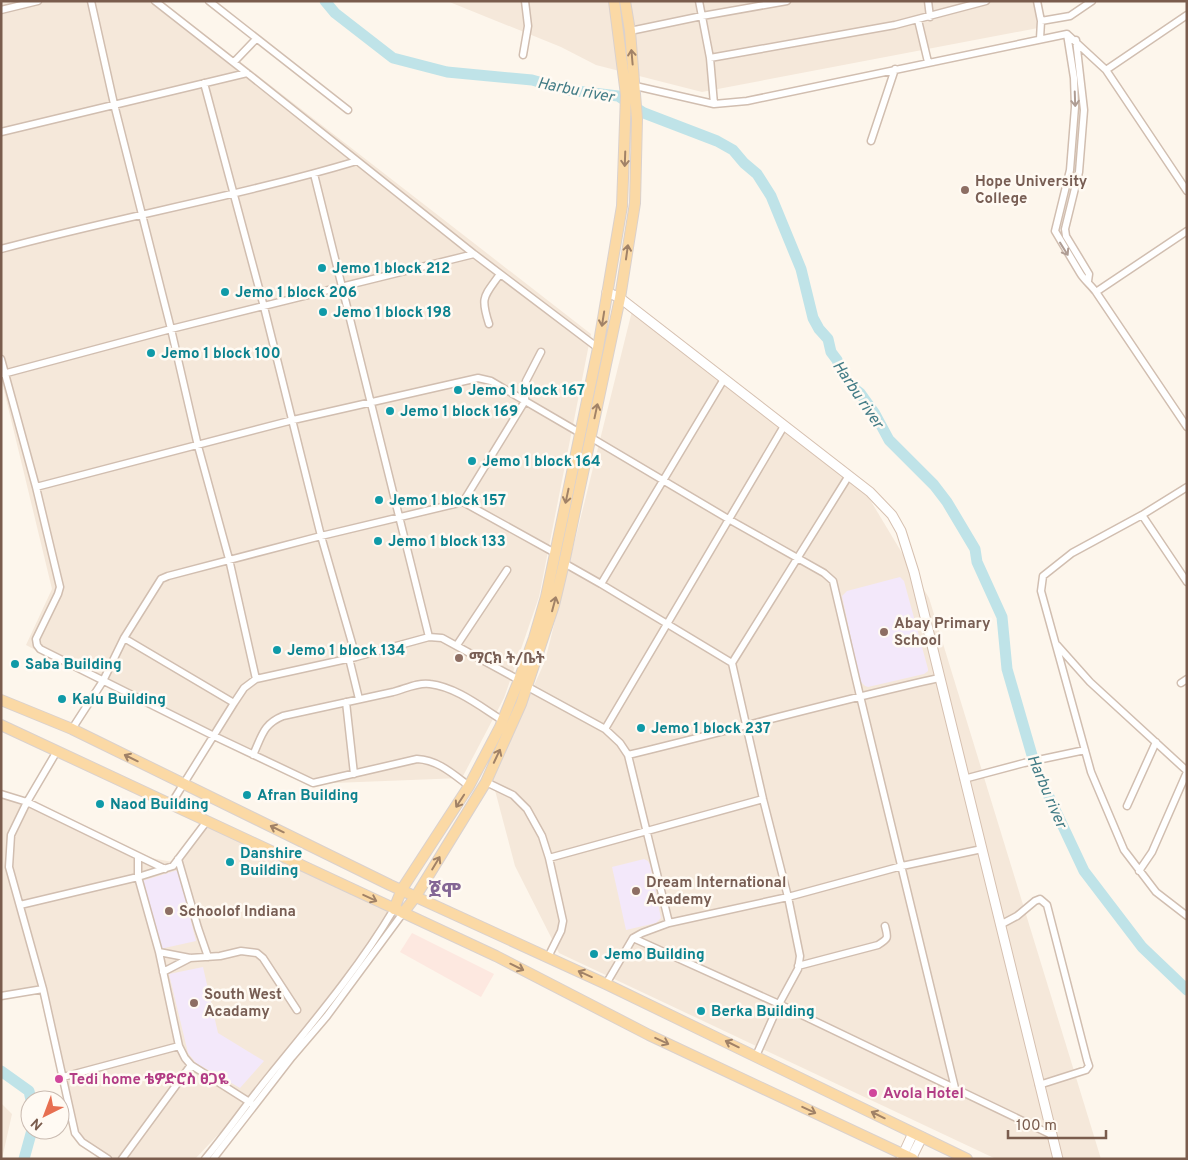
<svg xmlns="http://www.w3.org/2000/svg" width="1188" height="1160" viewBox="0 0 1188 1160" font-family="Overpass,'Noto Sans Ethiopic',sans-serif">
	<rect width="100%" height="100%" fill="#fdf6ec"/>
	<path fill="#f5e8da" d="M 9,1 L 162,1 L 591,334 L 539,597 L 504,698 L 462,778 L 308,784 L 253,755 L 102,685 L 26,645 L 52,589 L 1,378 L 1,3 Z
		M 447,1 L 1038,1 L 1036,20 L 1038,28 L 702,92 L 596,65 L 561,47 Z
		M 632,311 L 863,488 L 929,598 L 1101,1159 L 996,1159 L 559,953 L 515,866 L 492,779 L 545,661 Z
		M 1,793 L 26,802 L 130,854 L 178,863 L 204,822 L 394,910 L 250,1101 L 195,1159 L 106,1159 L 76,1141 L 38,988 L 1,995 Z
		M 1,1103 L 12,1114 L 2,1159 L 1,1159 Z"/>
	<path fill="#fde8e0" d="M 412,933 L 494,974 L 481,997 L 400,952 Z"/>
	<path fill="#f3e8fa" d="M 900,577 L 904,581 L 928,669 L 928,671 L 924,674 L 868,687 L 865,686 L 860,681 L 842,596 L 847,591 Z
		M 644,859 L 648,861 L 650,865 L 661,918 L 656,923 L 626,930 L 612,867 Z
		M 178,870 L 196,941 L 160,949 L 142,881 Z
		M 203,967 L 218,1033 L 264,1061 L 240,1088 L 196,1063 L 188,1053 L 169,974 Z"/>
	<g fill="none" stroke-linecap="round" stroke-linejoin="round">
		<path stroke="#bfe3e8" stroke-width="11" d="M 325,1 L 335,13 L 393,58 L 447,72 L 532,80 L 568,90 L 618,96 L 644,113 L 717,141 L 733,150 L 744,163 L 757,174 L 771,196 L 801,269 L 813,318 L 819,329 L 828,339 L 831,352 L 837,360 L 841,370 L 851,386 L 860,393 L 875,414 L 889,440 L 934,485 L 947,502 L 975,549 L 977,562 L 1002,617 L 1007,669 L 1036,769 L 1084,871 L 1142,947 L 1187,990
			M 1,1071 L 29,1091 L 31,1100
			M 24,1159 L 32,1130"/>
		<defs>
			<path id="street" d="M 91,1 L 114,104 L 171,329 L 198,446 L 229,559 L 256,679
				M 155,1 L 247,73 L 474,254 L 598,348
				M 209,1 L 348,110
				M 699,1 L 710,58 L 714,104
				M 928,1 L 930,17
				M 1037,1 L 1041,21 L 1040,39
				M 1,10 L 38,1
				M 918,20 L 928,62
				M 1041,21 L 1070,16 L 1092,1
				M 630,31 L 702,16 L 787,1
				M 1067,34 L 1074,78 L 1075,107 L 1070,170 L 1055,231 L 1080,273 C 1084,280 1091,285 1096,292 L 1187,427
				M 1076,40 L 1084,110 L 1079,172 L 1065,229 L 1066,236 L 1089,274 L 1088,281
				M 523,55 L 528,26 L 525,1
				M 710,58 L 895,25 L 986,1
				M 234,62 L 256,39
				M 1106,70 L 1187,15
				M 204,83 L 264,307 L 321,536 L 356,657
				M 631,85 L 714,104 L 747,101 L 1067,34 L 1106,70 L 1187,191
				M 1,132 L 247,73
				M 871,141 L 895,69
				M 314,174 L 429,637
				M 1,249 C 119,217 240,196 357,161
				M 1096,292 L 1187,231
				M 489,324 C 480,296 484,297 500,274
				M 1,359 L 36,487 L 60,587 L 58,594 L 36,639 L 37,645 L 40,649 L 214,736 L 313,783 L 417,759 C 438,760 453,774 469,786
				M 3,374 L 171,329 L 474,254
				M 590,437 L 730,520 L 824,573 L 833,581 L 860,696 L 955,1088
				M 36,487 L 293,420 L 478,378 L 491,381 L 580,433
				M 1187,487 L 1142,515 L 1072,553 L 1043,576 L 1041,591 L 1091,772 L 1124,850 L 1156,892 L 1187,916
				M 463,502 L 525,401 L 526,381 L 541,352
				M 1142,515 L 1187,582
				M 564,563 L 601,584 L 732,663 L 763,799 L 788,897 L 800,956 L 798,969 L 779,1004 L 1052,1135
				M 601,584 L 724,379
				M 124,638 L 234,703
				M 457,645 L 507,570
				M 1057,645 L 1090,682 L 1187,771
				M 349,658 L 359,699
				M 732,663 L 848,477
				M 1181,683 L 1187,679
				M 528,687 L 605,729 L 620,743 L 628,755 L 669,923
				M 346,702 L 354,774
				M 72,729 L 103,681 L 124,638 L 161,579 L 168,576 L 321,536 L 463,502 L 555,553
				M 605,729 L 784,426
				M 57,751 L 27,802 L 11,835 L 9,867 L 43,989 L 75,1133 L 82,1142 L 108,1159
				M 253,755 C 262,736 263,724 283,716 C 320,708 356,700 393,692 C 405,689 418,682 430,684 C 456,687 481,707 502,720
				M 628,755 C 732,730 835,701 939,678
				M 964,779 L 1024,763 L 1085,750
				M 486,782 L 513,795 L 527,809 L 542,836 L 549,858 L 563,921 L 561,931 L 548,957
				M 1,794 L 27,802 L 165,869
				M 171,804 L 234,703 L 244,688 L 256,679 L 356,657 L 429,637 L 442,638 L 519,680
				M 1127,806 L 1156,742
				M 138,857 L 138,877 L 159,952 L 179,1046 L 185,1058 L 191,1065 L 251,1103
				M 549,858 L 763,799
				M 178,859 L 198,928 L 208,957
				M 1139,871 L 1152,852 L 1187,772
				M 20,905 L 138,877 L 173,866 L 207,821
				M 1000,925 L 1017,916 L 1035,901 L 1040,899 L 1047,905 L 1087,1060 L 1089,1066 L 1086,1070 L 1039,1085
				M 633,938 L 779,1004 L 756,1056
				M 159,952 L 190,958 L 220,956 L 241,951 L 257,953 L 263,958 L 297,1010
				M 798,966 L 878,945 C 889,938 888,938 885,926
				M 163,972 L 190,958
				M 606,984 L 633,938 L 642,933 L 669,923 L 788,897 L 902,866 L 982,849
				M 1,996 L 43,989
				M 63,1077 L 179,1046
				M 122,1159 L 191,1065
				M 205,1159 C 228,1131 248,1102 271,1074 C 314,1021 359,968 394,909
				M 213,1159 L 292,1057 L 327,1016 L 403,913"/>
			<path id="secondary" d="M 607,292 L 620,298 L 870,492 L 892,515 L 901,531 L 914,572 L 1058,1159
				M 901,1159 L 913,1133
				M 911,1159 L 922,1137"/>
			<path id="primary" d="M 1,700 L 72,729 L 390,885 L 606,984 L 967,1159
				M 1,725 L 496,956 L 649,1035 L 913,1159
				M 394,909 L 402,889 L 469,786 L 500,727 L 519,680 L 534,638 L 546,597 L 598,348 L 622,206 L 626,95 L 614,1
				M 403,913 L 416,896 L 486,782 L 521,704 L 554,605 L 564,563 L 620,298 L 635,203 L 637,119 L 630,31 L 625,1"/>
		</defs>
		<use href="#street" stroke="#d1beb0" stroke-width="9"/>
		<use href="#secondary" stroke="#d6c0b0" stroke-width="11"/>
		<use href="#primary" stroke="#dad1cd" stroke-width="12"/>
		<use href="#street" stroke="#fff" stroke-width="6"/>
		<use href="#secondary" stroke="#fff" stroke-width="9"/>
		<use href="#primary" stroke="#fbd9a5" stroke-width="10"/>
	</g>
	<defs><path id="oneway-shaft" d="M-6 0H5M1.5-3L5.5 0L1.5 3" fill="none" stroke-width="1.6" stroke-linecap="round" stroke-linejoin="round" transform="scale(1.25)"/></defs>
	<g stroke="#a18267">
		<use href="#oneway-shaft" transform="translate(632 57) rotate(-95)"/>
		<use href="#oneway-shaft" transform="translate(625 159) rotate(92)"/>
		<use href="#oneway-shaft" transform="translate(627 252) rotate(-82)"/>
		<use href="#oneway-shaft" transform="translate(603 319) rotate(99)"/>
		<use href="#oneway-shaft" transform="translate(596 411) rotate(-78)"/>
		<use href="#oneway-shaft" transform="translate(567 496) rotate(102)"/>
		<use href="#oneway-shaft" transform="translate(554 604) rotate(-75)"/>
		<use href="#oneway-shaft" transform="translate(497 756) rotate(-65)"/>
		<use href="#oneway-shaft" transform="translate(131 758) rotate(-154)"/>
		<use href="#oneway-shaft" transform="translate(460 801) rotate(123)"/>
		<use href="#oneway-shaft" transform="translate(277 829) rotate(-154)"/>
		<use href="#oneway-shaft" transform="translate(436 863) rotate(-59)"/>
		<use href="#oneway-shaft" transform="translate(370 898) rotate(25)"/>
		<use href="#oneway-shaft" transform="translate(517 967) rotate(26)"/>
		<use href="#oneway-shaft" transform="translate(585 974) rotate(-156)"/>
		<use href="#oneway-shaft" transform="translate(662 1041) rotate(25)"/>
		<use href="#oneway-shaft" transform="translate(732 1044) rotate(-154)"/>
		<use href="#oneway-shaft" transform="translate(809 1110) rotate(25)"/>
		<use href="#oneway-shaft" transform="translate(878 1115) rotate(-154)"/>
	</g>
	<g stroke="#af9d94">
		<use href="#oneway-shaft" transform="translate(1075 99) rotate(88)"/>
		<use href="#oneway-shaft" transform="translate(1064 249) rotate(58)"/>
	</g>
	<g fill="#8d6e63" stroke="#fffaf3" stroke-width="2">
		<circle cx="965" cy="190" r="5"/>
		<circle cx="884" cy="632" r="5"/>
		<circle cx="459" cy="658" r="5"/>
		<circle cx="636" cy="891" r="5"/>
		<circle cx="169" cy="911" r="5"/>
		<circle cx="194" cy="1003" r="5"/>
	</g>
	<g fill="#0f9aa8" stroke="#fffaf3" stroke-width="2">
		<circle cx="322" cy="268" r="5"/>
		<circle cx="225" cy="292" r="5"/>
		<circle cx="323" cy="312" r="5"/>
		<circle cx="151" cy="353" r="5"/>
		<circle cx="458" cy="390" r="5"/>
		<circle cx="390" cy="411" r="5"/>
		<circle cx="472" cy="461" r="5"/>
		<circle cx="379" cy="500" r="5"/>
		<circle cx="378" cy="541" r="5"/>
		<circle cx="277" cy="650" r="5"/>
		<circle cx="15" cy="664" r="5"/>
		<circle cx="62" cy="699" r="5"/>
		<circle cx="641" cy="728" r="5"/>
		<circle cx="247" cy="795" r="5"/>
		<circle cx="100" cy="804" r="5"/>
		<circle cx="230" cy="862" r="5"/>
		<circle cx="594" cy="954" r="5"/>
		<circle cx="701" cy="1011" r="5"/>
	</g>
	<g fill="#d1479c" stroke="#fffaf3" stroke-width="2">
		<circle cx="59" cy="1079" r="5"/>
		<circle cx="873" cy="1093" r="5"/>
	</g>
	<g text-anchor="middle" stroke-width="5" stroke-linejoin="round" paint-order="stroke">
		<g font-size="15" font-weight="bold" fill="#785e54" stroke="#fffaf3" text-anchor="start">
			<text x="975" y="186">Hope University<tspan x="975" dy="17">College</tspan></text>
			<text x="894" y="628">Abay Primary<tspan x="894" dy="17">School</tspan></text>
			<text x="469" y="663">ማርክ ት/ቤት</text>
			<text x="646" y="887">Dream International<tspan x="646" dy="17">Academy</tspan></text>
			<text x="179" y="916">Schoolof Indiana</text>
			<text x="204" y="999">South West<tspan x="204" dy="17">Acadamy</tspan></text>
		</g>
		<g font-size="15" font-weight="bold" fill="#0d838f" stroke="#fffaf3" text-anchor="start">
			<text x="332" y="273">Jemo 1 block 212</text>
			<text x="235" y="297">Jemo 1 block 206</text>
			<text x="333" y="317">Jemo 1 block 198</text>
			<text x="161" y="358">Jemo 1 block 100</text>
			<text x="468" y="395">Jemo 1 block 167</text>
			<text x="400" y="416">Jemo 1 block 169</text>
			<text x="482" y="466">Jemo 1 block 164</text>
			<text x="389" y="505">Jemo 1 block 157</text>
			<text x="388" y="546">Jemo 1 block 133</text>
			<text x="287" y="655">Jemo 1 block 134</text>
			<text x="25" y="669">Saba Building</text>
			<text x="72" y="704">Kalu Building</text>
			<text x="651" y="733">Jemo 1 block 237</text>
			<text x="257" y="800">Afran Building</text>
			<text x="110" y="809">Naod Building</text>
			<text x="240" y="858">Danshire<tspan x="240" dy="17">Building</tspan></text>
			<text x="604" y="959">Jemo Building</text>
			<text x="711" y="1016">Berka Building</text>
		</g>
		<g font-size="15" font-weight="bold" fill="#b23c85" stroke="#fffaf3" text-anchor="start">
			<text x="69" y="1084">Tedi home ቴዎድሮስ ፀጋዬ</text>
			<text x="883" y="1098">Avola Hotel</text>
		</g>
		<g font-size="16" font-style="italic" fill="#437c86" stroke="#fffaf3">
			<text transform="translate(576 89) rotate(11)" y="6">Harbu river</text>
			<text transform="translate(859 394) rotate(56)" y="6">Harbu river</text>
			<text transform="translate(1048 791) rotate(67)" y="6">Harbu river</text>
		</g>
		<g font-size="20" font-weight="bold" fill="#846695" stroke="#fffaf3">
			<text x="445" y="897">ጀሞ</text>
		</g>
	</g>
	<rect width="1188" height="1160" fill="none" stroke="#7a5c4d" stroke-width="5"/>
	<g transform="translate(45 1115) rotate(222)"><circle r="24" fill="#fffaf3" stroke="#cabbb1"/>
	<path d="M0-4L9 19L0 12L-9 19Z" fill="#e76f51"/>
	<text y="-8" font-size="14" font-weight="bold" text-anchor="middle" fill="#7a5c4d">N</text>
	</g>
	<path d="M1008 1130v8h98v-8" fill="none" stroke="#7a5c4d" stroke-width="2.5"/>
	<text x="1016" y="1130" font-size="15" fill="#7a5c4d" stroke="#fffaf3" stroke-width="4" paint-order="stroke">100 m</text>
</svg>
